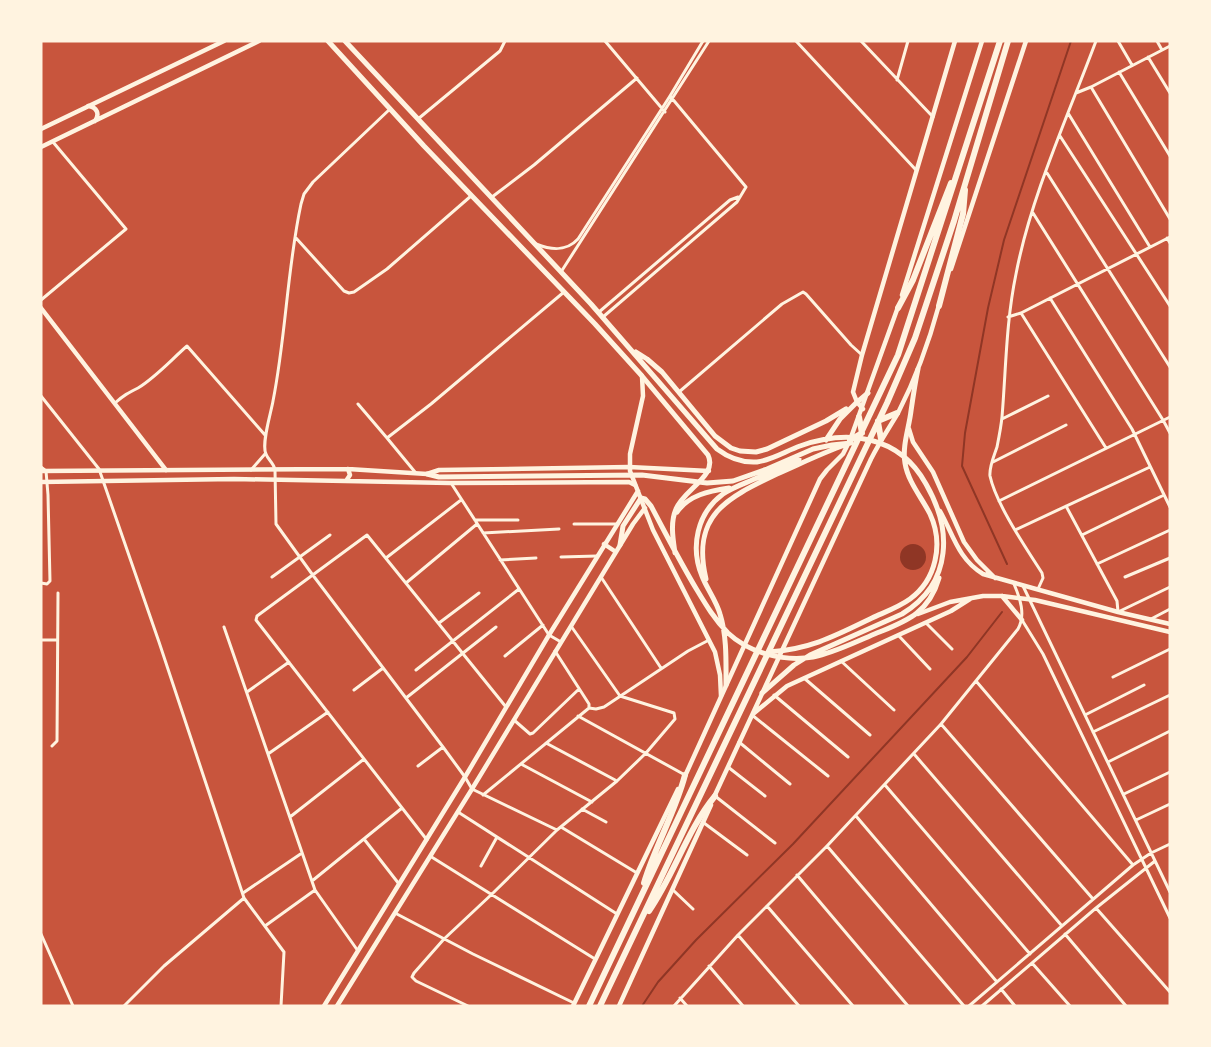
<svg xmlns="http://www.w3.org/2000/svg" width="1211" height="1047" viewBox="0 0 1211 1047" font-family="'Times New Roman',serif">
	<rect width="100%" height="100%" fill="#c8553d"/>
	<path fill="#8f3625" d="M900 557a13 13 0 1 1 26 0a13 13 0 1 1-26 0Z"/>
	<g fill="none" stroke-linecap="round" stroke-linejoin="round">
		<path stroke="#8f3625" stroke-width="2" d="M 1007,564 L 962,466 L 965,433 L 988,308 L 1004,240 L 1071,41
			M 642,1006 L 658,982 L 696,940 L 793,844 L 967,657 L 1002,612"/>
		<path stroke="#fff3e0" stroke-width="3" d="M 605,41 L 665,112
			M 796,41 L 916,170
			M 861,41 L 933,117
			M 1118,41 L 1132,65
			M 1157,41 L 1162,50
			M 1148,57 L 1170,93
			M 1119,72 L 1170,156
			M 897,80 L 908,41
			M 1091,87 L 1170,219
			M 1076,93 L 1091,87 L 1170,46
			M 390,109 L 313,182 L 304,194 L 301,204 C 287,269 286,336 273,401 C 271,413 261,444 266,454 C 268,460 274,463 275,470 L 276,524 L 312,574 L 443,747 L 465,777 L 472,789 L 557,830
			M 1068,113 L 1150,247
			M 418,119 L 500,51 L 505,41
			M 1060,136 L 1170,306
			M 1047,173 L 1170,367
			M 492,197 L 534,165 L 637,78
			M 1033,213 L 1163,420 L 1170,433
			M 296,238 L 344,291 L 349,293 L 354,292 L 387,269 L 471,196
			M 1167,238 L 1170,243
			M 536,244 C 551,250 566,252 578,239 L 670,96 L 703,41
			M 561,272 L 709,41
			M 1050,298 L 1132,429 L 1170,507
			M 41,300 L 126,229 L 53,142
			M 599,312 L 730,200 L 738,197
			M 1021,313 L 1106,448
			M 603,317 L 737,202 L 746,187 L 670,96
			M 1008,317 L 1021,313 L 1170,237
			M 679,392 L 782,304 L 803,292 L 806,294 L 851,345 L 862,355
			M 41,396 L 99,469 L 159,642 L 244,898 L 284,952 L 281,1006
			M 115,403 C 124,395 128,393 138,388 C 156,377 172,359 187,346 L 265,435
			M 358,404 L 387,438
			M 1002,419 L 1048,396
			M 993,462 L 1066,425
			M 41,467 L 46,471 L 48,495 L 50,581 L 47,584 L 41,583
			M 251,470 L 265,454
			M 415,472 L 387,438 L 431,404 L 564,292
			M 451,483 L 549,635 L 561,642
			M 999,501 L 1170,417
			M 1066,506 L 1117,601 L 1118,612 L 1170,587
			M 475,520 L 518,520
			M 574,524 L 617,524
			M 1015,530 L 1150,467
			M 483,533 L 559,529
			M 1082,535 L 1164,495
			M 561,557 L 597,556
			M 386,558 L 461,500
			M 500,560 L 536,558
			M 1097,564 L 1170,530
			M 272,577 L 330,535
			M 601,577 L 661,668
			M 1125,577 L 1170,558
			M 406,583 L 477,524
			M 1023,586 L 1170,892
			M 1038,589 L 1043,578 L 1042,573 C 1026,548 996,504 990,476 C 989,467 994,456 997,447 C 999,437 1001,427 1002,417 C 1006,369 1006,322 1016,274 C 1031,196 1068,116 1096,41
			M 1151,619 L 1170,609
			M 1022,620 L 1043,654 L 1170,918
			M 439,623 L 479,593
			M 926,623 L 952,649
			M 224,627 L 315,890 L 358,951
			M 898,635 L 930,669
			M 41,640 L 57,640
			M 555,651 L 589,704 L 589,708
			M 505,656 L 543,625
			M 841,661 L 894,710
			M 416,670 L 519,589
			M 1113,677 L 1170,649
			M 804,678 L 870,735
			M 976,681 L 1133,865
			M 354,690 L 383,668
			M 247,692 L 289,662
			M 774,695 L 848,757
			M 406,698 L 496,627
			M 752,715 L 828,776
			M 1085,715 L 1144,685
			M 578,716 L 685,775
			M 514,720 L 530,734 L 533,733 L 579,689
			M 941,724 L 1093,899
			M 1093,732 L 1170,695
			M 739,742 L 790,784
			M 546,743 L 617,781
			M 52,746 L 57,741 L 58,593
			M 268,754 L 328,712
			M 914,754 L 1062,926
			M 1108,762 L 1170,731
			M 521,764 L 592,802
			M 418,766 L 443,747
			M 728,767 L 765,796
			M 885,785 L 1030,954
			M 1124,794 L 1170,772
			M 483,795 L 589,708 L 596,709 L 604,707 L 688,651 L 709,640
			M 715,796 L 775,843
			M 582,809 L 606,822
			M 458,812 L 617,914
			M 856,816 L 997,982
			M 290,817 L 364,759
			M 1136,820 L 1170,804
			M 704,823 L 747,855
			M 561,827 L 637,873
			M 364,839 L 399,884
			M 427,840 L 256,620 L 257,616 L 367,535 L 506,707
			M 827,846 L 964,1006
			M 430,856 L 595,959
			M 481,866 L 497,837
			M 797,875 L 908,1006
			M 312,881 L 402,808
			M 673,890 L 693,909
			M 243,893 L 302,853
			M 767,906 L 853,1006
			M 1096,908 L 1170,992
			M 395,913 L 473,954 L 574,1003
			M 265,926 L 315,890
			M 41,934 L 73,1006
			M 1065,934 L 1126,1006
			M 738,935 L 799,1006
			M 1032,963 L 1070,1006
			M 709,966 L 743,1006
			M 1001,989 L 1015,1006
			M 680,998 L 687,1006
			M 124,1006 L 164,966 L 244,898
			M 468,1006 L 416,981 L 412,977 L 414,973 L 444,939 L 492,894 L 557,830 L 617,781 L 646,753 L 675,719 L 674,713 L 620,696 L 571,626
			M 674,1006 L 738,935 L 827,846 L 941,724 L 1018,629 C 1026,615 1020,598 1014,584
			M 969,1006 L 1133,865 L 1151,853 L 1170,844
			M 982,1006 L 1096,908 L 1155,861"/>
		<path stroke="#fff3e0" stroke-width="4.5" d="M 41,308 L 166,470
			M 642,376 L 643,396 L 630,454 L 630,471 L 653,530 L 715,652 L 720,675 L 721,696
			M 863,409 L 857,402 L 853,392 L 862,355 L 955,41
			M 604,544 L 616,552
			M 324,1006 L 465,777 L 549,635 L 638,491
			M 337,1006 L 472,789 L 633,524 L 645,508"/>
		<path stroke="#fff3e0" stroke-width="4.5" d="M 88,106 C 97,107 100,114 95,121
			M 41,129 L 224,41
			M 41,147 L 259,41
			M 951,269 L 1026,41
			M 902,295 L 982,41
			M 909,429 L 913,442 L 933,472 L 964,542 L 977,560 L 995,578
			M 41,471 L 348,469 L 427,474 L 439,470 L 629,467 L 709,471
			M 346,481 L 350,475 L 348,469
			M 41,482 L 234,479 L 450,483 L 629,482 L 635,485
			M 940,511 C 953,534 958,559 983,574 L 1118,612 L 1170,624
			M 1002,596 L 1022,620
			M 918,614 L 950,602 L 983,596 L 1002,596 L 1035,600 L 1170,632
			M 753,714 L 787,686 L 951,611 L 970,599
			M 685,776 L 820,479 L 827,470 L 843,454 L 850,440 L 898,307
			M 714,797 L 871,459 C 879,443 889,428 898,413 C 916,378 929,342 939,305
			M 573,1006 L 678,789
			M 619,1006 L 711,805"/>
		<path stroke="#fff3e0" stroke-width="5" d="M 328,41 L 424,146 L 595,324 L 642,376 L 708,455 C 718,476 684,489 676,509 C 670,523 673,539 675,553
			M 345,41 L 591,304 L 717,449 C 729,458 742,463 757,462 C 772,460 786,451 800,446 C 848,429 899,435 926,484 C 938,505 946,528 943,553 C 940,580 925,600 902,614 L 810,655 L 794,665 L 762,693
			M 636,352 L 647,359 L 662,372 L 715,436 L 731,448 L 740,451 L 756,452 L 767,449 L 826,421 L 846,409
			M 856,403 L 868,393
			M 826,440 L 840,419 L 857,402
			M 427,474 L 439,477 L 642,475 L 707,483 L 733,481 L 767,469 L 813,449 L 832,445 L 851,443
			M 677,512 C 689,495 709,491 729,488
			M 620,545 L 623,526 L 641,498 L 645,499 L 651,506 C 666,534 680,562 697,590 C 706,605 715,620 728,633 C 749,653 784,662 813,657 C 833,653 851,644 870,636 C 903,622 928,616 939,578
			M 706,579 C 691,515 727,498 777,474 C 800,464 822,453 845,445
			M 769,652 C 811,649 835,636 872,618 C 885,612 899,607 910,599 C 936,580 944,544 930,514 C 922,498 908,482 905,463 C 902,446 909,428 911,411 C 913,397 915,383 918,369
			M 726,685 C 726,662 727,636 720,614 C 716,600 707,589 702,576 C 690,547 697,513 723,494 C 733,487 746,483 757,478 C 771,472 785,465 799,459"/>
		<path stroke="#fff3e0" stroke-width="6" d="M 939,306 L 963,214 L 965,190
			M 898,308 L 913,280 L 951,183
			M 878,421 L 897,413
			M 878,422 L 881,439
			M 850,440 L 862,433 L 859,417
			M 644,883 C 655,846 675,813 685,775
			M 649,911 C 674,875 687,830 715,796
			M 589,1006 L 898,355 L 1000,41
			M 600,1006 L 887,403 L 915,338 L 954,221 L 1008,41"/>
	</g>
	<rect width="1211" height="1047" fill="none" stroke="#fff3e0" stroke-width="85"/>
</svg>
